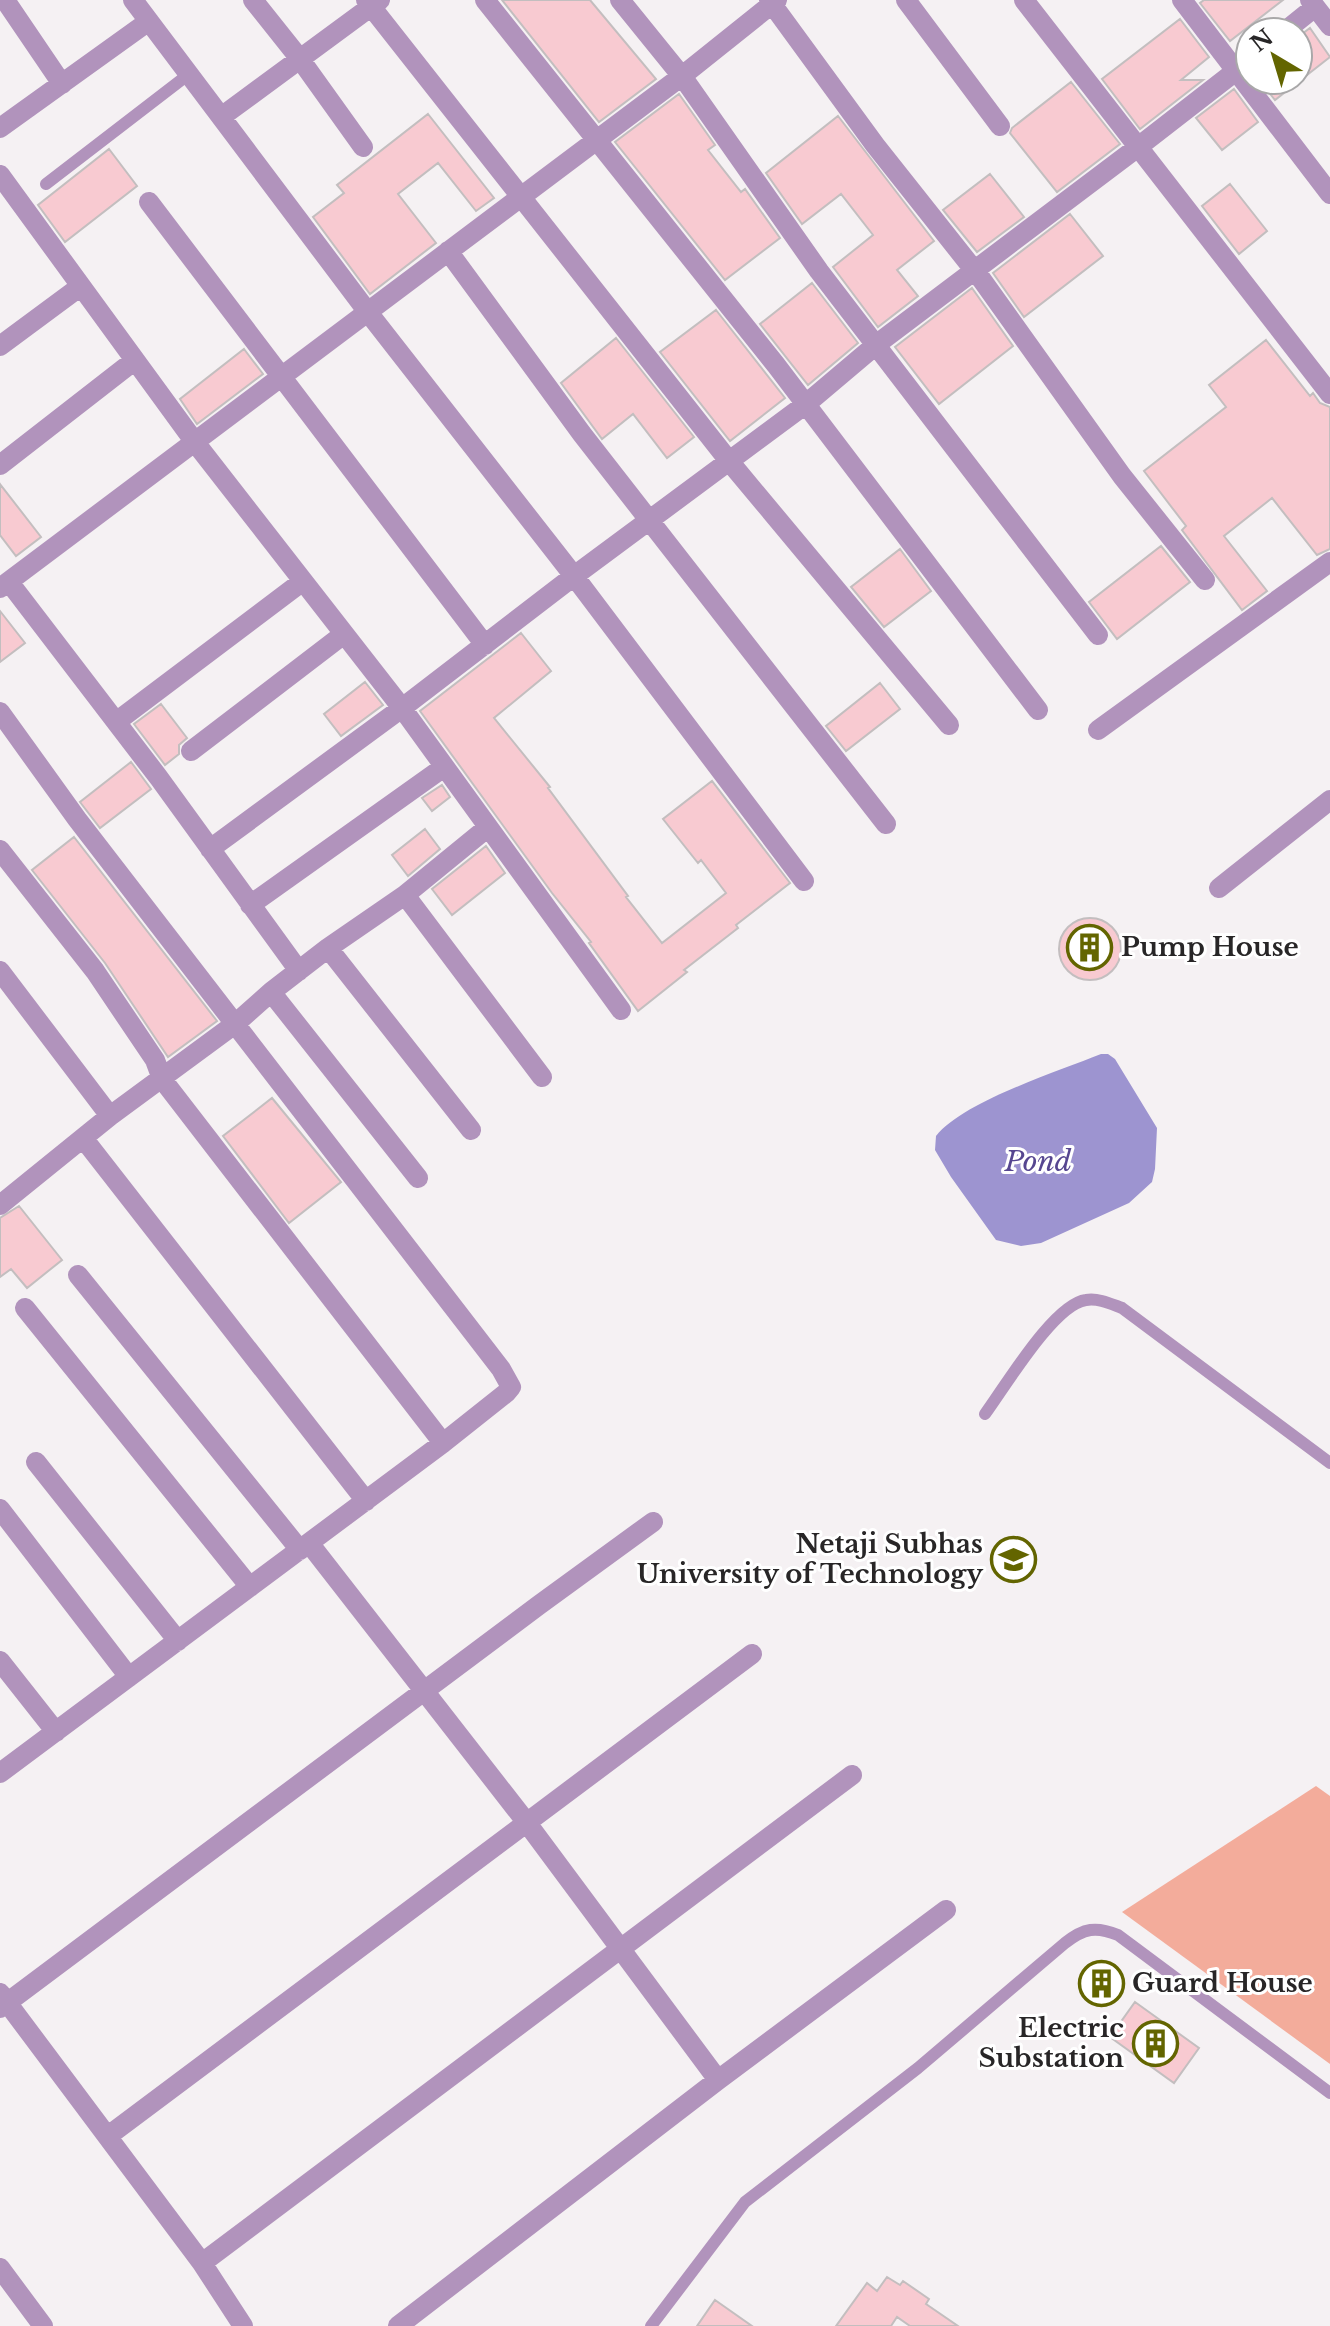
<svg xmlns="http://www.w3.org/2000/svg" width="1330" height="2326" viewBox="0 0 1330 2326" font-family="'Libre Baskerville',serif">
	<rect width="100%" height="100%" fill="#f5f1f3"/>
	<path fill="#f3ac9b" d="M 1316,1786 L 1330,1796 L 1330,2064 L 1122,1912 Z"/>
	<path fill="#9d94d0" d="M 1101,1054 L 1108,1054 L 1115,1059 L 1157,1128 L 1155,1169 L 1152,1182 L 1129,1203 L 1041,1243 L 1021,1246 L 996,1240 L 951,1177 L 935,1150 L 936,1136 C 964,1101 1057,1072 1101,1054 Z"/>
	<path fill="#f8cad1" stroke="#c3bebf" stroke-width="2" d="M 502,0 L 590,0 L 656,79 L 599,122 Z
		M 1204,0 L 1283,0 L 1230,41 L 1200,3 Z
		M 1180,19 L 1209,57 L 1181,80 L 1203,80 L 1140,129 L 1102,79 Z
		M 1310,28 L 1330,57 L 1275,100 L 1259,80 L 1298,80 L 1298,37 Z
		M 1071,82 L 1120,144 L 1057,192 L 1010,133 L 1012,128 Z
		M 1234,89 L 1258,122 L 1222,150 L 1196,118 Z
		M 679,94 L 715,145 L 708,150 L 741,192 L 745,189 L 780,238 L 725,280 L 615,142 Z
		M 428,114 L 494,198 L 476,211 L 438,163 L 398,194 L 436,243 L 370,294 L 313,217 L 344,193 L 337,185 Z
		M 838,116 L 934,241 L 897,270 L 918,296 L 878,327 L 833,267 L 873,235 L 841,194 L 802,224 L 766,173 Z
		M 109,149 L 137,186 L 65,242 L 38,205 Z
		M 990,174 L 1024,217 L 977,252 L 943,210 Z
		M 1230,184 L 1267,231 L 1239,254 L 1202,206 Z
		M 1070,214 L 1103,256 L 1024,317 L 993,273 Z
		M 812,283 L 858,343 L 808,385 L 760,324 Z
		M 972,288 L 1013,346 L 939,404 L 895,347 Z
		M 716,310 L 785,398 L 730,441 L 660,352 Z
		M 616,338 L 694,437 L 667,458 L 633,414 L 602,439 L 561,383 Z
		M 1266,340 L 1310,396 L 1313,393 L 1320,403 L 1330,407 L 1330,549 L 1317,555 L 1272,498 L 1224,536 L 1267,591 L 1242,610 L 1182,530 L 1186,526 L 1144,471 L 1226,407 L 1209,385 Z
		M 244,349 L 263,374 L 197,424 L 180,399 Z
		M 0,484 L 41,537 L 16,556 L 0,535 Z
		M 1161,546 L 1190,582 L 1117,639 L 1089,602 Z
		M 900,549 L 931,591 L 884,627 L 851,587 Z
		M 0,611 L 25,643 L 0,662 Z
		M 521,633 L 551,671 L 494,718 L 550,787 L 548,788 L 628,896 L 626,897 L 662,943 L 726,893 L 701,860 L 698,863 L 663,819 L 712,781 L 790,883 L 736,925 L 738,928 L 684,970 L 687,972 L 638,1011 L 589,943 L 591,942 L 552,893 L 420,711 Z
		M 365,682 L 383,705 L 341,736 L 324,714 Z
		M 880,683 L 900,709 L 846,751 L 826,726 Z
		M 161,704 L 187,738 L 179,745 L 179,754 L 165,765 L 134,724 Z
		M 131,762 L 151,789 L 100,828 L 80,802 Z
		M 442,785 L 450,797 L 432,811 L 422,798 Z
		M 425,829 L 440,849 L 408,876 L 392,855 Z
		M 74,837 L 217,1021 L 168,1057 L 105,963 L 32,870 Z
		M 486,846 L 505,873 L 452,915 L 432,889 Z
		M1059 949a31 31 0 1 1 62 0a31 31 0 1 1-62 0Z
		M 272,1098 L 341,1182 L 289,1223 L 223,1136 Z
		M 19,1206 L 62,1260 L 27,1288 L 11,1269 L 0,1277 L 0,1218 Z
		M 1098,1966 L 1118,1980 L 1104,2000 L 1083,1985 Z
		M 1135,2002 L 1199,2048 L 1174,2083 L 1110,2037 Z
		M 887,2277 L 900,2285 L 903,2281 L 929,2299 L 926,2304 L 958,2326 L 910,2326 L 897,2317 L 891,2326 L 836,2326 L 867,2283 L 877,2291 Z
		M 715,2300 L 752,2326 L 697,2326 Z"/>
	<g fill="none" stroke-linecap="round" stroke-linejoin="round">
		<path stroke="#b193bc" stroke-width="12" d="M 46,184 L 189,74
			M 985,1414 C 1005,1387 1054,1304 1086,1300 C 1099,1298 1111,1304 1122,1308 L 1330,1463
			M 651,2326 L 745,2202 L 918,2068 L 1065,1943 C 1084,1928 1096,1926 1118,1935 L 1330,2093"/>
		<path stroke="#b193bc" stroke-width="20" d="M 5,0 L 62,84
			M 133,0 L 367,311 L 574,576 L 804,881
			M 253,0 L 300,59 L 363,147
			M 366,0 L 729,461 L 949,725
			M 485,0 L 776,365 L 1038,710
			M 620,0 L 684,79 L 819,271 L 1098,635
			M 769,0 L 875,145 L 982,280 L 1122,476 L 1205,580
			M 906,0 L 1000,126
			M 1024,0 L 1330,394
			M 1182,0 L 1330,194
			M 1310,0 L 1330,26
			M 1284,32 L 1315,7
			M 221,117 L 380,0
			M 0,128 L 149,21
			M 0,175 L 194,441 L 402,708 L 621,1010
			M 149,202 L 485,645
			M 448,251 L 582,434 L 886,824
			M 0,346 L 81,286
			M 0,465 L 135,360
			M 9,582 L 159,778 L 299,971
			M 0,588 L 682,76 L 777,0
			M 0,712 L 77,819 L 501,1369 L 511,1387 L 506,1393 L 443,1443 L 0,1773
			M 116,722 L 303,581
			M 1098,730 L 1330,562
			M 191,751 L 344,634
			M 210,849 L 402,708 L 574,576 L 806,404 L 877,344 L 1138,147 L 1250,60
			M 0,850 L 95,971 L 155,1060 L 162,1079 L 443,1443
			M 1219,888 L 1330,800
			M 405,895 L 542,1077
			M 250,905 L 444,767
			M 328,948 L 471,1130
			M 0,971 L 110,1116
			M 271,992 L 418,1178
			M 83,1138 L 366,1501
			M 0,1205 L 110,1116 L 235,1024 L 271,992 L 328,948 L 405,895 L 487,828
			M 78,1275 L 300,1550
			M 25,1308 L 250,1587
			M 36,1462 L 178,1641
			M 0,1509 L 129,1677
			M 309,1543 L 527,1823 L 718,2080
			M 0,1661 L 56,1732
			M 0,1993 L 202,2263 L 243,2326
			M 0,2008 L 539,1605 L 653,1522
			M 108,2136 L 752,1654
			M 202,2263 L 852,1775
			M 0,2268 L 43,2326
			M 398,2326 L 718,2080 L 946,1910"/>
	</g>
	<defs>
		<symbol id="building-ring" viewBox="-11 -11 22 22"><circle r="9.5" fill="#fff" stroke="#636500" stroke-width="1.5"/><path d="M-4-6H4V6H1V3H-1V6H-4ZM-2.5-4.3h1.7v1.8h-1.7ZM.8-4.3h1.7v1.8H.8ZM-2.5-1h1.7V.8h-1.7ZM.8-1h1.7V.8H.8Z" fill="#636500"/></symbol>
		<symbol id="university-ring" viewBox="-11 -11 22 22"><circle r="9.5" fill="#fff" stroke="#636500" stroke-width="1.5"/><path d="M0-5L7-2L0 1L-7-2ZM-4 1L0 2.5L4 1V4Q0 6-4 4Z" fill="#636500"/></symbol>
	</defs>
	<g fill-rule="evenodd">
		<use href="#building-ring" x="1064" y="922" width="51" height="51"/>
		<use href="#university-ring" x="988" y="1534" width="51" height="51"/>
		<use href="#building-ring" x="1076" y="1958" width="51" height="51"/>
		<use href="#building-ring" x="1130" y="2018" width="51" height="51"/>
	</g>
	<g text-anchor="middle" stroke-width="6" stroke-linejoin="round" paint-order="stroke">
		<g font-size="26" font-weight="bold" fill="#282627" stroke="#fff" text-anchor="start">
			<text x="1121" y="956">Pump House</text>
			<text x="983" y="1553" text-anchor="end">Netaji Subhas<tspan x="983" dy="30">University of Technology</tspan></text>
			<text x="1132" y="1992">Guard House</text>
			<text x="1124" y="2037" text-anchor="end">Electric<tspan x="1124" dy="30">Substation</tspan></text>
		</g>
		<g font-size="28" font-style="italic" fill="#564690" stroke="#fff">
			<text x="1038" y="1171">Pond</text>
		</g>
	</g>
	<g transform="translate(1274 56) rotate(322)"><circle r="38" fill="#ffffff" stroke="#a9a8a9" stroke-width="2"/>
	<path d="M0-6L14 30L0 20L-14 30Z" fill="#636500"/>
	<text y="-12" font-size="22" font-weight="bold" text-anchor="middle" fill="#282627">N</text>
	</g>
</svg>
